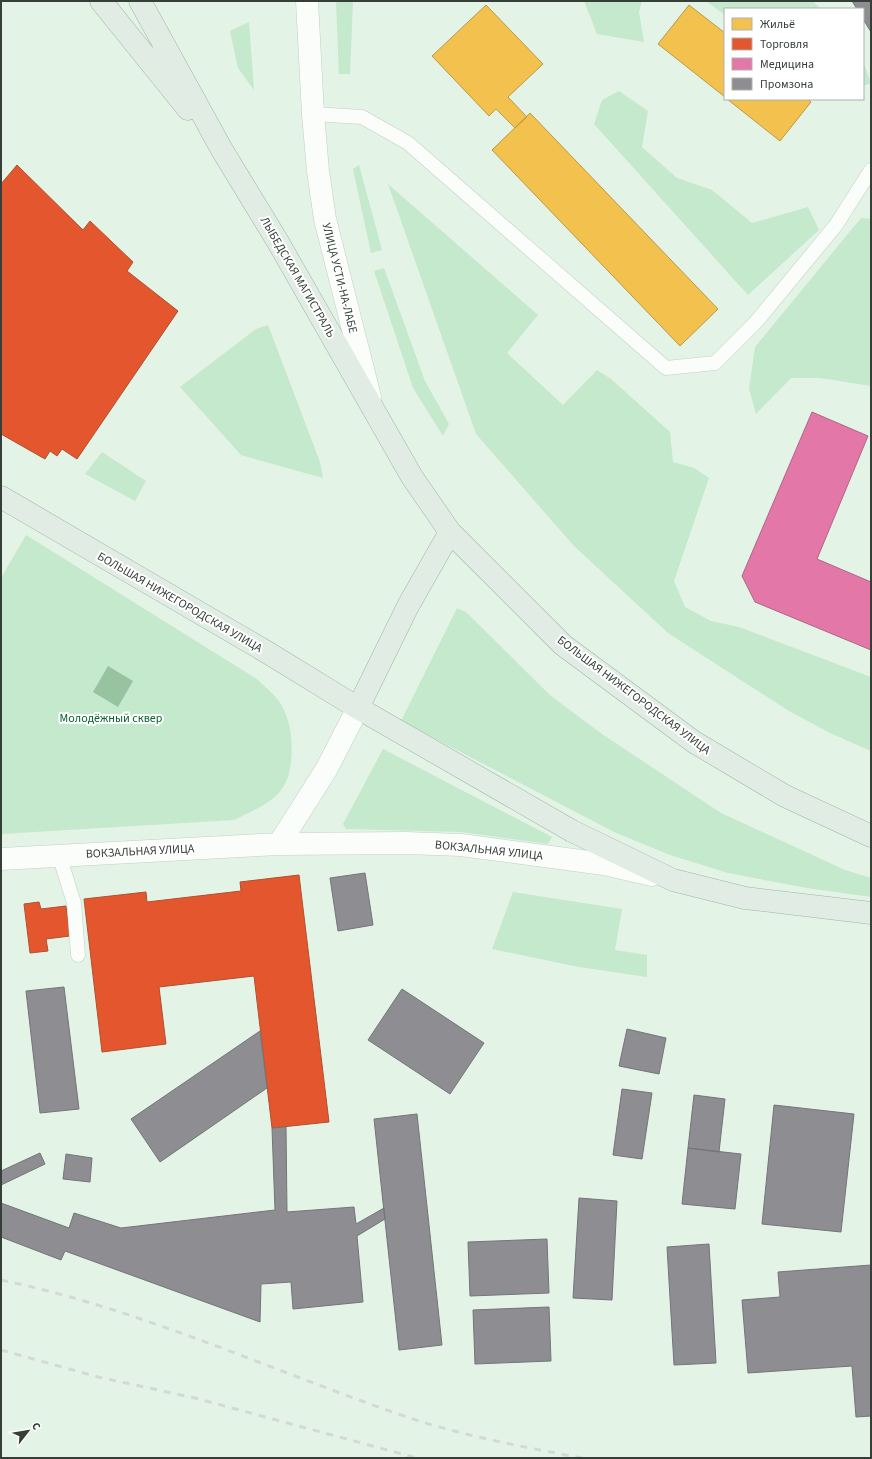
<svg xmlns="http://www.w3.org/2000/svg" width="872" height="1459" viewBox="0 0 872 1459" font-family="'Source Sans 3',sans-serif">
	<rect width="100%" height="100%" fill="#e3f3e6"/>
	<path fill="#c4e9cc" d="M 336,1 L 353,1 L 350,74 L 339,74 Z
		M 584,1 L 642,1 L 639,12 L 644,42 L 597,34 Z
		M 706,1 L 813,1 L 821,9 L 725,9 L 725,15 Z
		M 249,22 L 254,90 L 238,68 L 230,31 Z
		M 863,62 L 871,82 L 871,83 L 863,86 Z
		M 619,91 L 648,111 L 642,147 L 677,178 L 712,190 L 752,223 L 808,207 L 819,230 L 748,295 L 594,124 L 602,100 Z
		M 359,165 L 382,250 L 371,253 L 354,174 L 353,169 Z
		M 388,184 L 538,315 L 507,353 L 563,405 L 597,370 L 611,379 L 670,432 L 673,462 L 694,468 L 709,478 L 674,581 L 685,607 L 711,621 L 739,627 L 871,677 L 871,751 L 830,733 L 789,711 L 668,633 L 574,546 L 476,434 Z
		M 861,218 L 871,219 L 871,386 L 820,378 L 791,378 L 756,414 L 749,389 L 755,347 Z
		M 384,268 L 425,381 L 449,424 L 443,436 L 413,388 L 374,271 Z
		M 268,325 L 320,462 L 323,478 L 241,455 L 180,387 L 256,329 Z
		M 102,452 L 146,481 L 135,501 L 85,474 Z
		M 26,535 L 257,679 C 265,687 277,696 282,706 C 294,726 296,770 282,789 C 271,804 250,812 234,820 L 1,834 L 1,578 Z
		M 457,608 L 466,612 L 551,696 L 602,734 L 721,813 L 845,870 L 871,878 L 871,897 L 807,888 L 728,873 L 670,855 L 614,832 L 401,721 Z
		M 383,749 L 552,837 L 548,844 L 461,832 L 346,829 L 343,824 Z
		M 513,892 L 622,909 L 615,950 L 647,955 L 647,977 L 579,967 L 492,949 Z"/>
	<path fill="#97c3a1" d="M 108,666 L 133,681 L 118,707 L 93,692 Z"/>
	<path fill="#f2c14e" stroke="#b99a47" d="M 486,5 L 543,64 L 508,97 L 527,117 L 515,128 L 496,109 L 489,116 L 432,56 Z
		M 689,5 L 725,33 L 725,97 L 658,44 Z
		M 727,99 L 808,99 L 811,102 L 780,141 Z
		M 530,113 L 718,309 L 680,346 L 492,150 Z"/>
	<path fill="#e4572e" stroke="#b05031" d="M 17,165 L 83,230 L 90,221 L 133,262 L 127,271 L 178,311 L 77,459 L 62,449 L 57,456 L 50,451 L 45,459 L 1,434 L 1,184 Z
		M 299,875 L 329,1122 L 272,1128 L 254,976 L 159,987 L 166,1044 L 102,1052 L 84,899 L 146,892 L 147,902 L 241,891 L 240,882 Z
		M 39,902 L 41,909 L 66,906 L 70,936 L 46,939 L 48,951 L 30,953 L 24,904 Z"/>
	<path fill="#e377a8" stroke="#af6686" d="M 812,412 L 868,436 L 817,559 L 871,582 L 871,650 L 755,602 L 742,576 Z"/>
	<path fill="#8d8d92" stroke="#737677" d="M 852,1 L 871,1 L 871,32 L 863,19 L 863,9 L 857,9 Z
		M 365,873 L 373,925 L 338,931 L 330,878 Z
		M 64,987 L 79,1109 L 40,1113 L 26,991 Z
		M 402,989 L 484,1043 L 450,1094 L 368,1040 Z
		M 627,1029 L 666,1038 L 659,1074 L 619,1066 Z
		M 260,1031 L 267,1088 L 160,1162 L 131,1119 Z
		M 622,1089 L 652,1093 L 642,1159 L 613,1155 Z
		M 694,1095 L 725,1099 L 719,1152 L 688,1148 Z
		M 774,1105 L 854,1114 L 841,1232 L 762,1224 Z
		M 417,1114 L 442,1345 L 399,1350 L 374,1119 Z
		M 286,1127 L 287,1212 L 354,1207 L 356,1224 L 384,1208 L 385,1219 L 357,1236 L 363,1302 L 293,1309 L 291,1282 L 261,1284 L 260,1322 L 65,1251 L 61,1260 L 1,1237 L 1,1203 L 69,1228 L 74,1213 L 121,1228 L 275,1210 L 272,1128 Z
		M 688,1148 L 741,1154 L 735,1209 L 682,1204 Z
		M 40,1153 L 45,1164 L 1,1185 L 1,1171 Z
		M 66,1154 L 92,1158 L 90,1182 L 63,1179 Z
		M 579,1198 L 617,1201 L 612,1300 L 573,1298 Z
		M 547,1239 L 549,1293 L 470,1296 L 468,1242 Z
		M 709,1244 L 716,1363 L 674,1365 L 667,1247 Z
		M 871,1265 L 871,1416 L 856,1417 L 852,1366 L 748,1373 L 742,1300 L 780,1297 L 778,1272 Z
		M 549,1307 L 551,1361 L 475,1364 L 473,1310 Z"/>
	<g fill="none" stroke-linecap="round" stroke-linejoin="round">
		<defs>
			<path id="service" d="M 313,114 L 362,117 L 408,143 L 666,368 L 715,363 L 756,322 L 836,225 L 871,170
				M 59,855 L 74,903 L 78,955"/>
			<path id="secondary" d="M 307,1 L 313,114 L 318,171 L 325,219 L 370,397
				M 279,844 L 326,770 L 358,708
				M 1,859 L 279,844 L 406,843 L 461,845 L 604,864 L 652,875"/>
			<path id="primary" d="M 101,1 L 188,109
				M 140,1 L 222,150 L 278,242 L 412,477 L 450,532 L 563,645 L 694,742 L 785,796 L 871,836
				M 1,497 L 265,651 L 358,708 L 572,831 L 673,880 L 745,898 L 871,913
				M 358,708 L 408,606 L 450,532"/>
		</defs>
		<use href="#service" stroke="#c2cfc4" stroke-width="15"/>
		<use href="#secondary" stroke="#c2cfc4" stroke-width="23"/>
		<use href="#primary" stroke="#9fb6a6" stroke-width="23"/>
		<use href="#service" stroke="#fbfdfb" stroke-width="14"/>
		<use href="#secondary" stroke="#fbfdfb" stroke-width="22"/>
		<use href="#primary" stroke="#e1ece4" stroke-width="22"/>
		<path stroke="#d5d9d5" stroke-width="3" stroke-dasharray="7 7" stroke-linecap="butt" d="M 1,1280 C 141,1309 272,1371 407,1417 C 463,1436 524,1447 582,1458
			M 1,1350 L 98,1377 L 195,1398 L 417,1458"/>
	</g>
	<g text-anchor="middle" stroke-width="4" stroke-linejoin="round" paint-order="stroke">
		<g font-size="12" fill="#353f37" stroke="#fff">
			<text transform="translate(298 277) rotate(60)" y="4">ЛЫБЕДСКАЯ МАГИСТРАЛЬ</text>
			<text transform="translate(340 278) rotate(76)" y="4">УЛИЦА УСТИ-НА-ЛАБЕ</text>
			<text transform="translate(180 602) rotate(30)" y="4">БОЛЬШАЯ НИЖЕГОРОДСКАЯ УЛИЦА</text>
			<text transform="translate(634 695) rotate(37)" y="4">БОЛЬШАЯ НИЖЕГОРОДСКАЯ УЛИЦА</text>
			<text transform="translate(489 850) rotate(6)" y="4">ВОКЗАЛЬНАЯ УЛИЦА</text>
			<text transform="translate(140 851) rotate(-3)" y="4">ВОКЗАЛЬНАЯ УЛИЦА</text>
		</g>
		<g font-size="12" fill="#07632f" stroke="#fff">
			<text x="111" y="722">Молодёжный сквер</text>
		</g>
	</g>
	<rect width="872" height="1459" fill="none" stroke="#353f37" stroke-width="4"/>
	<rect x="724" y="8" width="140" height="92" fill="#ffffff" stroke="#aeb2af"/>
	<rect x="732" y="18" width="20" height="12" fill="#f2c14e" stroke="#aeb2af"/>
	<text x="760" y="28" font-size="12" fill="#353f37">Жильё</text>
	<rect x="732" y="38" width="20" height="12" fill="#e4572e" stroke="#aeb2af"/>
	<text x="760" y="48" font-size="12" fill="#353f37">Торговля</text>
	<rect x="732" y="58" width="20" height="12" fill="#e377a8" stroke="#aeb2af"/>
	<text x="760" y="68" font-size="12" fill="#353f37">Медицина</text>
	<rect x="732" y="78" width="20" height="12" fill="#8d8d92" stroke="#aeb2af"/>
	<text x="760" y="88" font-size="12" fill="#353f37">Промзона</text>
	<g transform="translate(28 1431) rotate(59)" stroke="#ffffff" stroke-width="3" paint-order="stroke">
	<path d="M0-3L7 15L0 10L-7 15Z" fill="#353f37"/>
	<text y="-6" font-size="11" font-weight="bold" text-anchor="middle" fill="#353f37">С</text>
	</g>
</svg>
